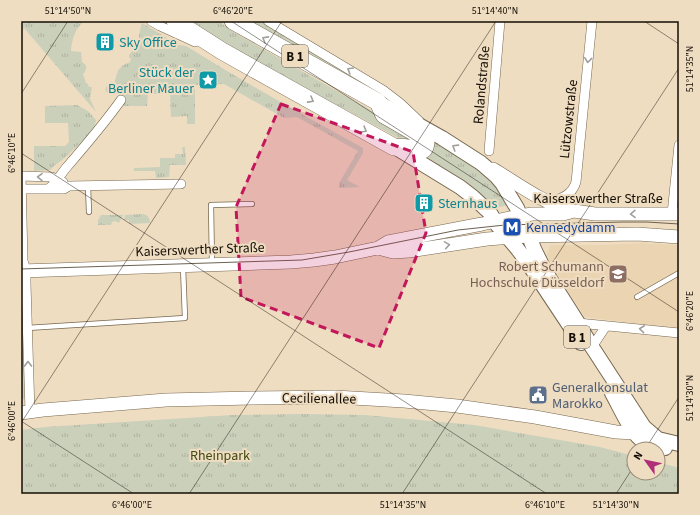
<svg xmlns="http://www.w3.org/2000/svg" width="700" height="515" viewBox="0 0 700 515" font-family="'Source Sans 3',sans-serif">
	<defs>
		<pattern id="grass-tufts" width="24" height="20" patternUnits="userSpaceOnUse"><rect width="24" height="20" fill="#cbd0bb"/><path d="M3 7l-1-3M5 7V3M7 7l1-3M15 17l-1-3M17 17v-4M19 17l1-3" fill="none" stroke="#adb19f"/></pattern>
	</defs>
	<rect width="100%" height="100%" fill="#efddc2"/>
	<path fill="#ebd4b2" d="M 643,243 L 679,245 L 679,329 L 585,317 L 569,293 L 547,255 L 550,245 L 601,245 Z"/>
	<path fill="url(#grass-tufts)" d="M 21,21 L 84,21 C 75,29 72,39 71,51 L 81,52 L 82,62 C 88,65 87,70 83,74 L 86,83 L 88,84 L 89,87 L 92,87 L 90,99 L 96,112 L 24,28 L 23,30 L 21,32 Z
		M 186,21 L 218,21 L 242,37 L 412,134 L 411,145 L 343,108 L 308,92 Z
		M 243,21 L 265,21 L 361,78 L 400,108 Z
		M 142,23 L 179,45 L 186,46 C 244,82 303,115 363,148 L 363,153 L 347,180 L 360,187 L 339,188 L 339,183 L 358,151 L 297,117 L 284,118 L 224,84 L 195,85 L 195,124 L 187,124 L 187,116 L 171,117 L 170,94 L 148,94 L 147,106 L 123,106 L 117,93 C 110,95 100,92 109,84 L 114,84 C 118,71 117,67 130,62 L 131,58 L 129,58 L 129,55 C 134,49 138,44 139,36 C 140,31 140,27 142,23 Z
		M 77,105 L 88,111 L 96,120 L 94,129 L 89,135 L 73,150 L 61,161 L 55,165 L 50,170 L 34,171 L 34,146 L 65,146 L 69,142 L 68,123 L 45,123 L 45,106 Z
		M 426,136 L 475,167 L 496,184 L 509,205 L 495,208 C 474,185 445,170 418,153 Z
		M 182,147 L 185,147 L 186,165 L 170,165 L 169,177 L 156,178 L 155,171 L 134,171 L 134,168 L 160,167 L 160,158 L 175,158 L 175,154 L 183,154 Z
		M 143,214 C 148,215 150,218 150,223 L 129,224 L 129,220 L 124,220 L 125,215 Z
		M 101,215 L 123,215 L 119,223 L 115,221 L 112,222 L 111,225 L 98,225 L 98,220 Z
		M 21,289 L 25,399 L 21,400 Z
		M 302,414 L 365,415 L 474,425 L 600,447 L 634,456 L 634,473 L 658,473 L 658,462 L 679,468 L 679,494 L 21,494 L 21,430 L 45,427 L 233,415 Z"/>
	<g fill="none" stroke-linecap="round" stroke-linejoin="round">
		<defs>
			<path id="lane" d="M 88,187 L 89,212
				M 212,263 L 211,205 L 252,204
				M 637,297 L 679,273
				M 27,328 L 185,318 L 183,267"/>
			<path id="street" d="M 151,21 L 160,26 L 195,42
				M 268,21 L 383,90 L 400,103 L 419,121
				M 489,151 L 500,21
				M 21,176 L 23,261 L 26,270 L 26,284 L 30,412
				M 21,176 L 52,177 L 63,182
				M 21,189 L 64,189 L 69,186 L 181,184
				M 48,189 C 56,184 60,175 66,168 C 85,146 104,124 121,100
				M 548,201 C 560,200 572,195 576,182 L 592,21
				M 672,214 L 679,145
				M 578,323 L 679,333
				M 592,347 L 606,326"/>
			<path id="secondary" d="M 493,169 C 518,184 542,203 571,210
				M 378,248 L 393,252 L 409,251 L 487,239 L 529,236 L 637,234 L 679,237
				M 21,271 L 291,262 L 314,260 L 335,257 L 378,248 L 388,242 L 482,224 L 514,217 L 532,214 L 563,214 L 574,211 L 595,214 L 679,214
				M 21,413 L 43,410 L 166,400 L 252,398 L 335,397 L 404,401 L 457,406 L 535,417 L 616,432 L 635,433 L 642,435"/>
			<path id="primary" d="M 378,102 L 442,138 L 481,163 L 496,176 L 502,183 L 517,208 L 535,251 L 545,271 L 578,323 L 592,347 L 644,427 L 658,439 L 679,444
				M 398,149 L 460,187 L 473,197 L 490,213 L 498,226 L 516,247 L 526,260 L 581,343
				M 612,393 C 620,407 631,434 644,442 C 650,446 659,446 665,448"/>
			<path id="highway" d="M 175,21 L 222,51 L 254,69 L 394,147 C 399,147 403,147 408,148 C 416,150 425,155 426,142 L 424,138 L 384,115 L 378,102 L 233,21"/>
		</defs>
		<use href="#lane" stroke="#77684f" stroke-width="6"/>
		<use href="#street" stroke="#77684f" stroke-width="10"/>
		<use href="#secondary" stroke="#77684f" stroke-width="14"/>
		<use href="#primary" stroke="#77684f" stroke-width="16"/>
		<use href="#highway" stroke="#77684f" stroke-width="18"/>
		<use href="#lane" stroke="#fff" stroke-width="4.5"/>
		<use href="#street" stroke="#fff" stroke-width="9"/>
		<use href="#secondary" stroke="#fff" stroke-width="13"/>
		<use href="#primary" stroke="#fff" stroke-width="14"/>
		<use href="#highway" stroke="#fff" stroke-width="17"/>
		<path stroke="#6c6151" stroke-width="1" d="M 21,269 L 302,260 L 349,252 L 458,230 L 505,225 L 623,222 L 647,222 L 679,224"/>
	</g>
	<defs><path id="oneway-chevron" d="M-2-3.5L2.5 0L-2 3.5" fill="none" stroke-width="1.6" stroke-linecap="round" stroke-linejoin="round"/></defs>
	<g stroke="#a19f9b">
		<use href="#oneway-chevron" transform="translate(265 39) rotate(-151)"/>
		<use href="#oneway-chevron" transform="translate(588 60) rotate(96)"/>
		<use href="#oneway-chevron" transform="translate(350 70) rotate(-149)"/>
		<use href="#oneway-chevron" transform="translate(311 100) rotate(29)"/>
		<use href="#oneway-chevron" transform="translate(364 130) rotate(30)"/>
		<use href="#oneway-chevron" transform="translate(455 147) rotate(-148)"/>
		<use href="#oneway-chevron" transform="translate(40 177) rotate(-179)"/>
		<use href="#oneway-chevron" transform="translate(633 214) rotate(179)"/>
		<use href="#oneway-chevron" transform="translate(447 245) rotate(-9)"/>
		<use href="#oneway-chevron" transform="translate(642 329) rotate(-174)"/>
		<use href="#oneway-chevron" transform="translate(28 364) rotate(-91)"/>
	</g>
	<path fill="#c2185b" fill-opacity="0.2" stroke="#c2185b" stroke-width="3" stroke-dasharray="8 5" stroke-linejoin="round" d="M 281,104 L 413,152 L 426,233 L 379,348 L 241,297 L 236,207 Z"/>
	<path fill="none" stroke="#140e05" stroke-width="1" stroke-opacity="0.45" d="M 231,21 L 679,312M 644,21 L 679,44M 21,94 L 68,21M 21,153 L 547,494M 21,421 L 134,494M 21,423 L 282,21M 645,449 L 679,397M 189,494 L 496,21M 402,494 L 679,68M 616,494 L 634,466"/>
	<defs>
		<symbol id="building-square" viewBox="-11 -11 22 22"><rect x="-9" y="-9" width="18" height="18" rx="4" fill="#0f9aa8" stroke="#efddc2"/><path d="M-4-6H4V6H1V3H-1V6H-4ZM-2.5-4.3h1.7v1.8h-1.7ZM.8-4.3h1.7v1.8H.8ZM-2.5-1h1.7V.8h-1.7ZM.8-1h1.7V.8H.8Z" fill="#fff"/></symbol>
		<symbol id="sight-square" viewBox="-11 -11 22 22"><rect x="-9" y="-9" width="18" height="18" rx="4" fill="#0f9aa8" stroke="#efddc2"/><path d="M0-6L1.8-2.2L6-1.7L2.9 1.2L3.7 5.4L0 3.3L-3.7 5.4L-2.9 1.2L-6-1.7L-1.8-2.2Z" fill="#fff"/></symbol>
		<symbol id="metro-square" viewBox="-11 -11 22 22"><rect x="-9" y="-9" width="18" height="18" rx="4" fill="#1a4fb4" stroke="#efddc2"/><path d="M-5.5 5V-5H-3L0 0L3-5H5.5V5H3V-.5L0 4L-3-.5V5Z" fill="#fff"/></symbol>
		<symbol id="university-square" viewBox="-11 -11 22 22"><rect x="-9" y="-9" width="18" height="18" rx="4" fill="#8d6e63" stroke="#efddc2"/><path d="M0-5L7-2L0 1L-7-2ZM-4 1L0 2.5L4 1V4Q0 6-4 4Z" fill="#fff"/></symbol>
		<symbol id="civic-square" viewBox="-11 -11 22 22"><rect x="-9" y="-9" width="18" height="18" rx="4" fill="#5c6f8a" stroke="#efddc2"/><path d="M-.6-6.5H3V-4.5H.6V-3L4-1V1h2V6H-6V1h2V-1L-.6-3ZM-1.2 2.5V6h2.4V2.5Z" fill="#fff"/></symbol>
	</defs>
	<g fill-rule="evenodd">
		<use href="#building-square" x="94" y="31" width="22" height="22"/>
		<use href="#sight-square" x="197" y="69" width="22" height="22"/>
		<use href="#building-square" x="413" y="192" width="22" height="22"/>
		<use href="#metro-square" x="501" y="216" width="22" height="22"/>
		<use href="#university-square" x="607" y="263" width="22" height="22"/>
		<use href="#civic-square" x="527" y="384" width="22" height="22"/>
	</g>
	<g text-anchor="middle" stroke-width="4" stroke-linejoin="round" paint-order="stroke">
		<g fill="#efddc2" stroke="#564c3e" stroke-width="1">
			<rect x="282" y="45" width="26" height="22" rx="3"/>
			<rect x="564" y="326" width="26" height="22" rx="3"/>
		</g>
		<g font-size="13" font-weight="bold" fill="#140e05">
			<text x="295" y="61">B 1</text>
			<text x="577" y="342">B 1</text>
		</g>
		<g font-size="14" fill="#0d838f" stroke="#efddc2" text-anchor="start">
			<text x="119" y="47">Sky Office</text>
			<text x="194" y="77" text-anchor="end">Stück der<tspan x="194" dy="16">Berliner Mauer</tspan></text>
			<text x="438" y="208">Sternhaus</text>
		</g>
		<g font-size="14" fill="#140e05" stroke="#efddc2">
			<text transform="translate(481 85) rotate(-85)" y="5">Rolandstraße</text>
			<text transform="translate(568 119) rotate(-84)" y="5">Lützowstraße</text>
			<text x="598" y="203">Kaiserswerther Straße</text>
			<text transform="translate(200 249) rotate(-2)" y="5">Kaiserswerther Straße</text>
			<text transform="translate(319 398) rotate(1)" y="5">Cecilienallee</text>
		</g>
		<g font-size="14" fill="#164399" stroke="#efddc2" text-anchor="start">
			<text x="526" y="232">Kennedydamm</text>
		</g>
		<g font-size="14" fill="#785e54" stroke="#efddc2" text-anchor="end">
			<text x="604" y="271">Robert Schumann<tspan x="604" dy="16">Hochschule Düsseldorf</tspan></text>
		</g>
		<g font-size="14" fill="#4e5e75" stroke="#efddc2" text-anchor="start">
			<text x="552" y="392">Generalkonsulat<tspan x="552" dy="16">Marokko</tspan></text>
		</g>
		<g font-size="14" fill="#414a12" stroke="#efddc2">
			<text x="220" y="460">Rheinpark</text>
		</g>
	</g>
	<rect width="700" height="515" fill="none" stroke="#efddc2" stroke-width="44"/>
	<g transform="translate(646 461) rotate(303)"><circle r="19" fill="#efddc2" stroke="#978a76"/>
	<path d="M0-3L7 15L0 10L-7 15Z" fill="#b02d78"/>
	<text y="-6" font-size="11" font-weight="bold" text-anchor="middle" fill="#140e05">N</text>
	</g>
	<rect x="22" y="22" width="656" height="471" fill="none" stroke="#140e05" stroke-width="1.5"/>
	<g font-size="10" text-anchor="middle" fill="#140e05">
		<text x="68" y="14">51°14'50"N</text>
		<text x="233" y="14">6°46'20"E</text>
		<text x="495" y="14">51°14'40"N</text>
		<text transform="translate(689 69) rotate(-90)" y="4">51°14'35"N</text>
		<text transform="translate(11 153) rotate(-90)" y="4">6°46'10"E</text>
		<text transform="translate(689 311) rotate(-90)" y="4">6°46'20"E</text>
		<text transform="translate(689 398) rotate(-90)" y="4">51°14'30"N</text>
		<text transform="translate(11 421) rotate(-90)" y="4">6°46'00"E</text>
		<text x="132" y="508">6°46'00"E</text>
		<text x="403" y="508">51°14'35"N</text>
		<text x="545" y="508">6°46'10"E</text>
		<text x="616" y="508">51°14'30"N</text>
	</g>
</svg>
